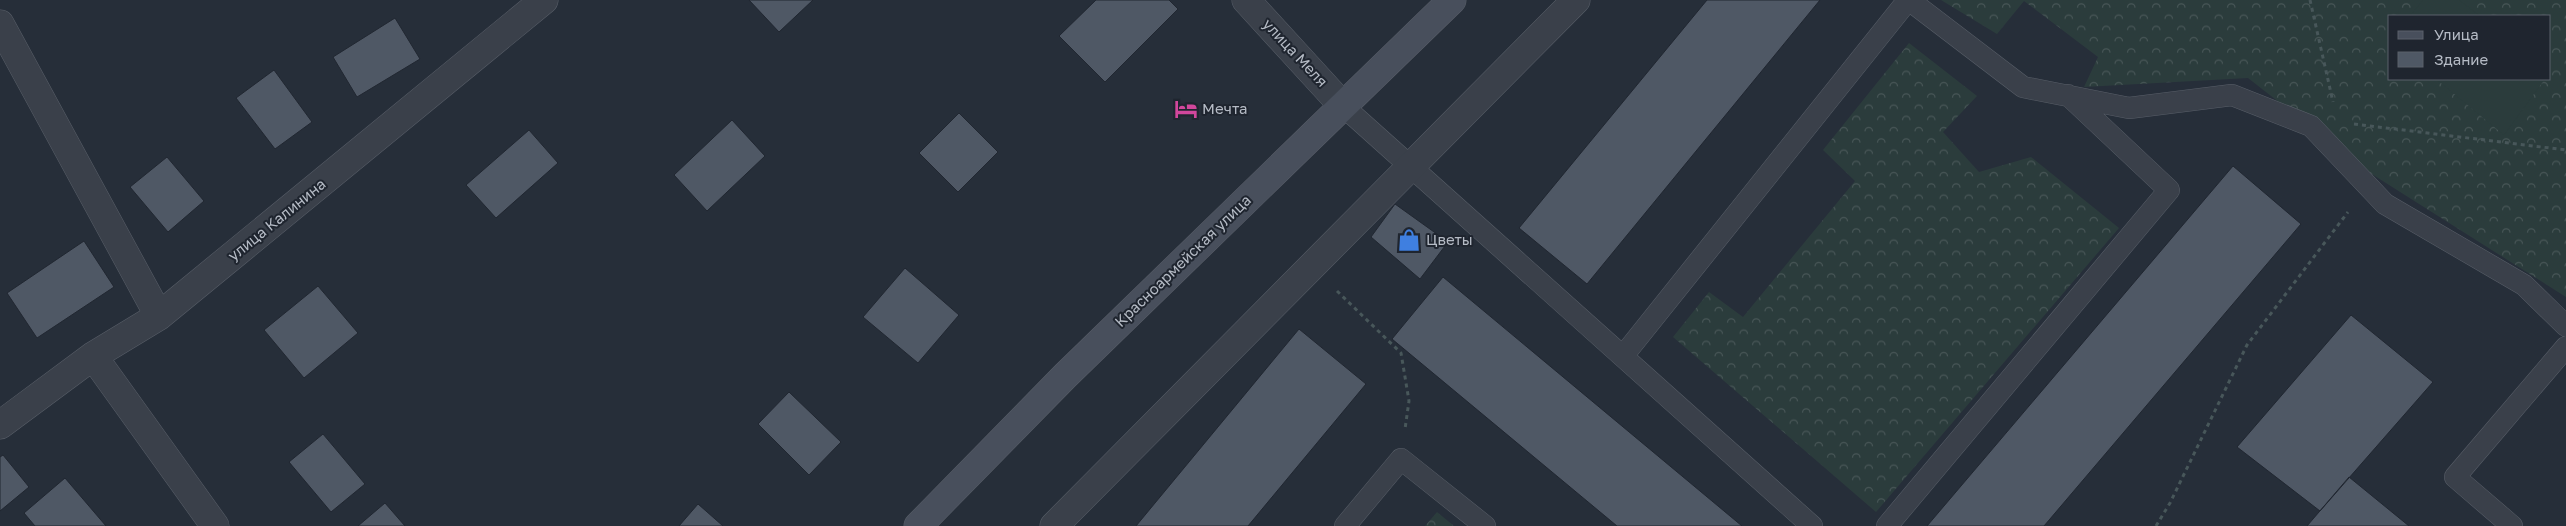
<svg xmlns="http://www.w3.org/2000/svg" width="2566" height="526" viewBox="0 0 2566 526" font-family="'Golos Text',sans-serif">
	<defs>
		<pattern id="forest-crowns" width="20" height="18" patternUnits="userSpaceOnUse" patternTransform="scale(1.25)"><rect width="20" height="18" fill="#2b3c3c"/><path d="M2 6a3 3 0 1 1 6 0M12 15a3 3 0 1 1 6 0" fill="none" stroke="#485657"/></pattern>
	</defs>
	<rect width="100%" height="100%" fill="#262e39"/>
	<path fill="url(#forest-crowns)" fill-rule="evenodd" d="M 1941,0 L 2566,0 L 2566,297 L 2367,171 L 2248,78 L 2084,87 L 2098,57 L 2024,1 L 1997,34 ZM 2390,16 L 2550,16 L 2550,79 L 2390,79 Z
		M 1909,43 L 1977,96 L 1943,132 L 1979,172 L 2031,157 L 2119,228 L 1876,512 L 1673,337 L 1709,292 L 1743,317 L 1855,181 L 1823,150 Z
		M 1437,512 L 1454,526 L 1425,526 Z"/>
	<path fill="#2b3c3c" d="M 2423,0 L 2459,0 L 2480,16 L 2410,16 Z
		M 2436,79 L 2545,79 L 2504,135 Z"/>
	<path fill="#4f5865" stroke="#212731" d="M 749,0 L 813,0 L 779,32 Z
		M 1096,0 L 1169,0 L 1178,9 L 1105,82 L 1059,36 Z
		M 1707,0 L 1820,0 L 1587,284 L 1519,228 Z
		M 395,18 L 420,59 L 357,97 L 333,57 Z
		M 274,70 L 312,122 L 275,149 L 236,98 Z
		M 959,113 L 998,152 L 958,192 L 919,153 Z
		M 732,120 L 765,156 L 707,211 L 674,175 Z
		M 529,130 L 558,163 L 496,218 L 466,185 Z
		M 167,157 L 204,201 L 168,232 L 130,187 Z
		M 2233,166 L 2301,224 L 2044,526 L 1927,526 Z
		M 1395,204 L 1448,242 L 1420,279 L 1371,237 Z
		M 84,241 L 114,287 L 37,338 L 7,293 Z
		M 905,268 L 959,315 L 918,363 L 863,317 Z
		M 1443,277 L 1742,526 L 1617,526 L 1392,339 Z
		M 318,286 L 358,333 L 304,378 L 264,330 Z
		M 2351,315 L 2433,382 L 2320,511 L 2237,447 Z
		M 1299,329 L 1366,384 L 1248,526 L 1136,526 Z
		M 789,392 L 841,442 L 809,475 L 758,424 Z
		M 323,434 L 365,484 L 331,512 L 289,462 Z
		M 3,455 L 29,487 L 0,511 L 0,457 Z
		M 2349,477 L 2409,526 L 2307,526 Z
		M 65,478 L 106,526 L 35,526 L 24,513 Z
		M 385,503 L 405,526 L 358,526 Z
		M 698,504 L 723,526 L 679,526 Z"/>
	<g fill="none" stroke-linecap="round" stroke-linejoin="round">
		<defs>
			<path id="lane" d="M 1909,0 L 2023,87 L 2129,108 L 2232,95 L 2311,126 L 2385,204 L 2524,285 L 2566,326
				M 1343,106 L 1812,526
				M 1623,356 L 1908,0
				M 1345,526 L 1401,459 L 1485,526
				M 1887,526 L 2169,190 L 2068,95
				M 2512,526 L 2455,477 L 2566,347"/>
			<path id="street" d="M 1246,0 L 1343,106
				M 0,24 L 159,316
				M 93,356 L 215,526
				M 0,425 L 93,356 L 159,316 L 544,0
				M 1054,526 L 1576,0"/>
			<path id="secondary" d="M 918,526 L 1065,376 L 1452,0"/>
		</defs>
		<use href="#lane" stroke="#585e68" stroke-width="22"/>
		<use href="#street" stroke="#585e68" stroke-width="29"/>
		<use href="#secondary" stroke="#585e68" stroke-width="29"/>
		<path stroke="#48575a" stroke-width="3" stroke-dasharray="4 4" stroke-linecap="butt" d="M 2310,0 L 2333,102
			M 2354,124 L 2566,150
			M 1337,291 L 1401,353 L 1409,401 L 1405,429
			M 2156,526 L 2170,503 L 2247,345 L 2348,212"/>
		<use href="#lane" stroke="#3a404a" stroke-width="21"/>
		<use href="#street" stroke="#3a404a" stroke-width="28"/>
		<use href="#secondary" stroke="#484f5c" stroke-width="28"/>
	</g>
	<defs>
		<symbol id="hotel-bare" viewBox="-9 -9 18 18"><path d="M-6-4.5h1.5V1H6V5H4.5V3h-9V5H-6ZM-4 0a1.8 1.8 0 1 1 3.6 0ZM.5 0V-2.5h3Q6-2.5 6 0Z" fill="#d1479c" stroke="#1f252f" stroke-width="2.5" paint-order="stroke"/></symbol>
		<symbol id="shop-bare" viewBox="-9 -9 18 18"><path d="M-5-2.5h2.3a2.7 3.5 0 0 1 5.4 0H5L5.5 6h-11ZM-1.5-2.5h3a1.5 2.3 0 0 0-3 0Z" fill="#3f7fe0" stroke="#1f252f" stroke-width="2.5" paint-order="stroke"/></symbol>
	</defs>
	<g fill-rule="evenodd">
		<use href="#hotel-bare" x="1170" y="93" width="32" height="32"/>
		<use href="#shop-bare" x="1393" y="224" width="32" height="32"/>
	</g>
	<g text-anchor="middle" stroke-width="4" stroke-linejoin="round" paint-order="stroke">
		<g font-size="15" fill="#b5bbc5" stroke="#1f252f">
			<text transform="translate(1295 53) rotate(47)" y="5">улица Меля</text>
			<text transform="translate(277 220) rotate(-39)" y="5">улица Калинина</text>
			<text transform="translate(1183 261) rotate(-44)" y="5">Красноармейская улица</text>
		</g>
		<g font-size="15" fill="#b5bbc5" stroke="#1f252f" text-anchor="start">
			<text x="1202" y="114">Мечта</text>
			<text x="1426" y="245">Цветы</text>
		</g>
	</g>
	<rect x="2388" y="15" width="162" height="65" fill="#1f252f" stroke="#5b616b"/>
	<rect x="2398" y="31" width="25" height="8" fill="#484f5c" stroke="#5b616b"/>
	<text x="2434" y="40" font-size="15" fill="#b5bbc5">Улица</text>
	<rect x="2398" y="52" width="25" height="15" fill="#4f5865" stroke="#5b616b"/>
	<text x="2434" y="65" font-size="15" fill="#b5bbc5">Здание</text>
</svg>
